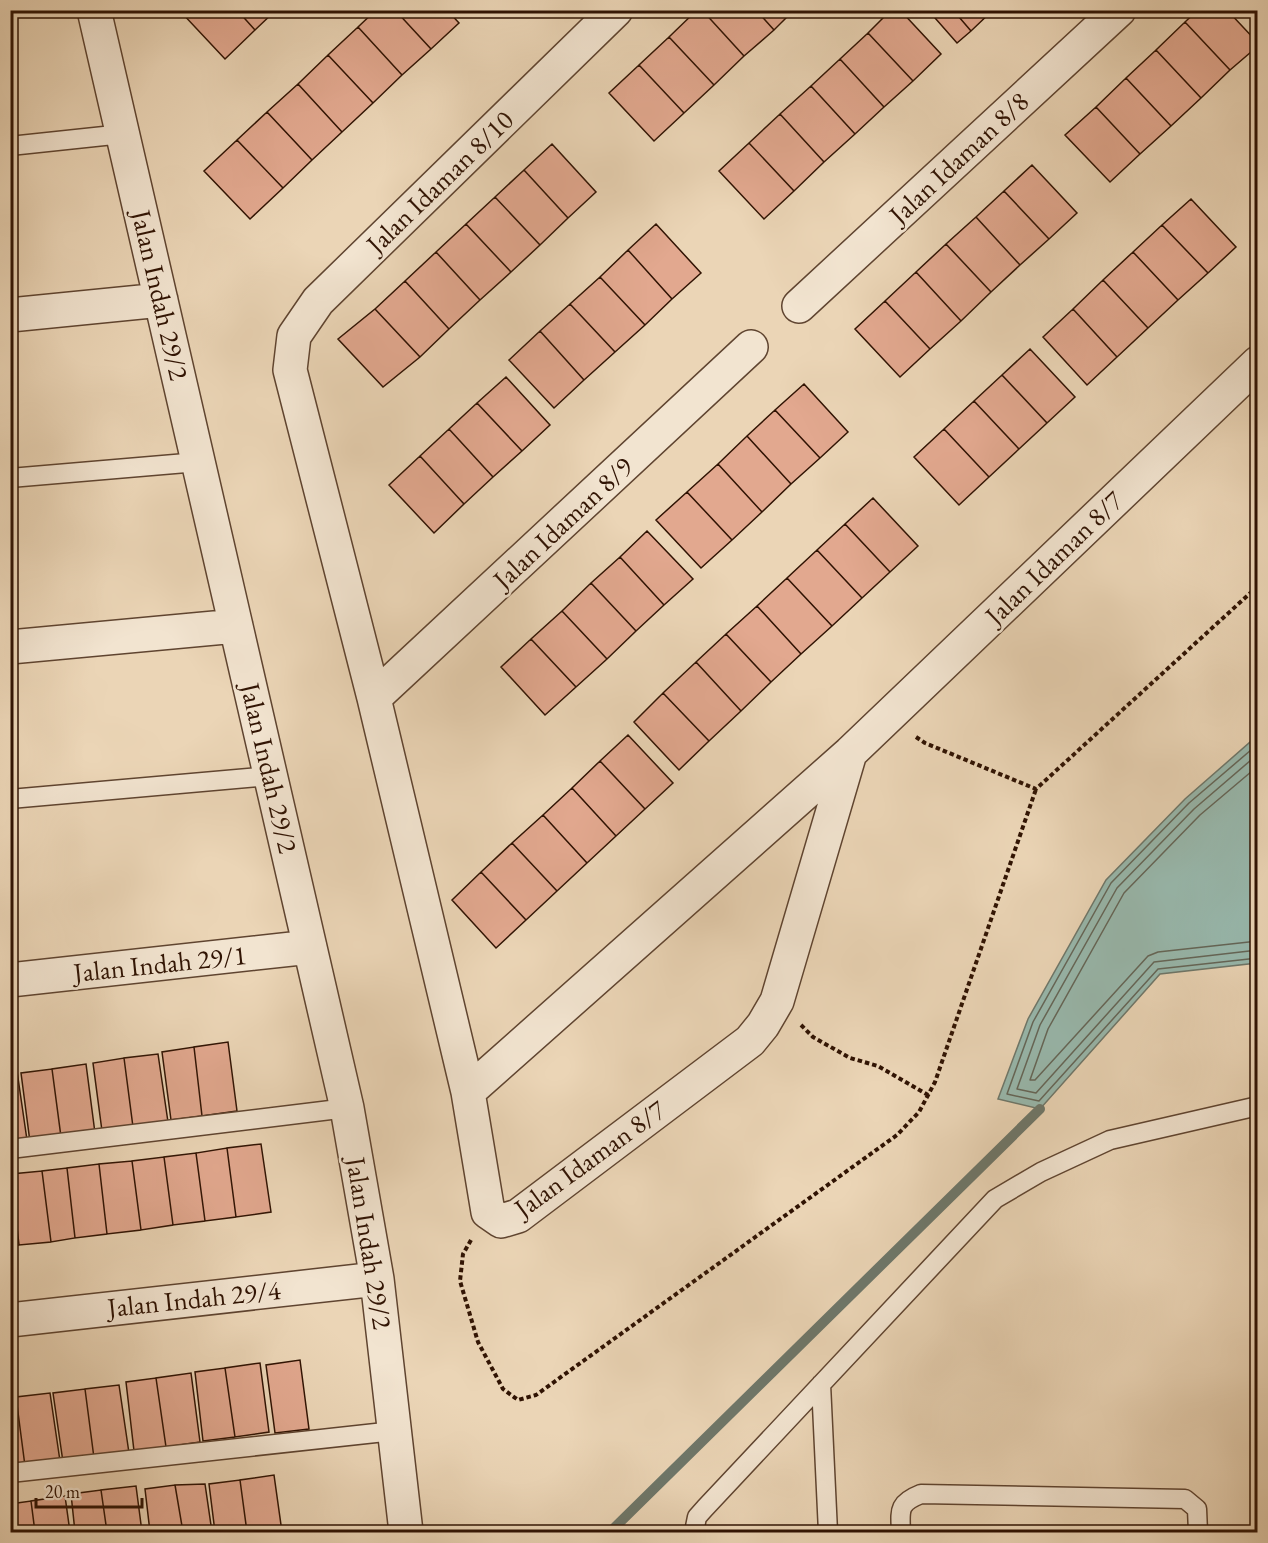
<svg xmlns="http://www.w3.org/2000/svg" width="1268" height="1543" viewBox="0 0 1268 1543" font-family="'EB Garamond',serif">
	<rect width="100%" height="100%" fill="#ebd5b6"/>
	<filter id="stains"><feTurbulence type="fractalNoise" baseFrequency=".00333" numOctaves="4"/><feColorMatrix values="0 0 0 0 .2 0 0 0 0 .09 0 0 0 0 .02 0 0 0 .5 -.17"/></filter>
	<radialGradient id="worn" r=".72"><stop offset=".6" stop-color="#630" stop-opacity="0"/><stop offset="1" stop-color="#630" stop-opacity=".3"/></radialGradient>
	<path fill="#98b9ae" stroke="#6e776a" stroke-width="1.5" d="M 1257,736 L 1257,963 L 1160,974 L 1040,1109 L 998,1099 L 1028,1019 L 1106,880 L 1185,799 Z"/>
	<g fill="none" stroke-linecap="round" stroke-linejoin="round">
		<path stroke="#646658" stroke-width="1.5" d="M 1258,744 L 1189,803 L 1111,883 L 1033,1022 L 1007,1094 L 1039,1101 L 1158,969 L 1258,958
			M 1258,754 L 1194,809 L 1117,888 L 1040,1025 L 1017,1089 L 1036,1093 L 1154,962 L 1258,950
			M 1258,766 L 1200,815 L 1124,893 L 1048,1029 L 1030,1080 L 1035,1080 L 1148,956 L 1158,952 L 1258,941"/>
		<path stroke="#6e776a" stroke-width="10" d="M 610,1532 L 1040,1109"/>
	</g>
	<path fill="#e2a88f" stroke="#301303" stroke-width="1.5" d="M 237,10 L 276,10 L 255,30 Z
		M 237,10 L 255,30 L 225,59 L 180,11 Z
		M 376,10 L 395,10 L 431,49 L 402,75 L 358,27 Z
		M 395,10 L 447,10 L 459,23 L 431,49 Z
		M 697,10 L 702,10 L 744,56 L 714,85 L 669,37 Z
		M 702,10 L 756,10 L 774,30 L 744,56 Z
		M 756,10 L 794,10 L 774,30 Z
		M 891,10 L 900,10 L 941,54 L 913,81 L 868,33 Z
		M 928,10 L 953,10 L 971,31 L 957,43 Z
		M 953,10 L 993,10 L 971,31 Z
		M 1198,10 L 1227,10 L 1258,43 L 1258,46 L 1230,70 L 1185,22 Z
		M 1185,22 L 1230,70 L 1201,98 L 1156,50 Z
		M 358,27 L 402,75 L 373,103 L 328,55 Z
		M 868,33 L 913,81 L 884,107 L 840,59 Z
		M 669,37 L 714,85 L 684,113 L 639,65 Z
		M 1156,50 L 1201,98 L 1171,126 L 1126,78 Z
		M 328,55 L 373,103 L 342,132 L 298,84 Z
		M 840,59 L 884,107 L 855,134 L 811,86 Z
		M 639,65 L 684,113 L 654,141 L 609,93 Z
		M 1126,78 L 1171,126 L 1140,154 L 1096,107 Z
		M 298,84 L 342,132 L 312,160 L 267,112 Z
		M 811,86 L 855,134 L 824,162 L 780,114 Z
		M 1096,107 L 1140,154 L 1110,182 L 1065,135 Z
		M 267,112 L 312,160 L 283,188 L 237,140 Z
		M 780,114 L 824,162 L 794,191 L 749,143 Z
		M 237,140 L 283,188 L 250,219 L 204,171 Z
		M 749,143 L 794,191 L 764,219 L 719,171 Z
		M 552,144 L 596,192 L 568,218 L 524,170 Z
		M 1032,165 L 1077,213 L 1049,239 L 1004,191 Z
		M 524,170 L 568,218 L 540,245 L 495,197 Z
		M 1004,191 L 1049,239 L 1020,265 L 976,217 Z
		M 495,197 L 540,245 L 511,272 L 466,224 Z
		M 1191,199 L 1236,247 L 1208,273 L 1162,225 Z
		M 976,217 L 1020,265 L 991,292 L 946,244 Z
		M 466,224 L 511,272 L 480,300 L 436,252 Z
		M 656,224 L 701,273 L 672,299 L 628,250 Z
		M 1162,225 L 1208,273 L 1178,300 L 1133,252 Z
		M 946,244 L 991,292 L 961,321 L 916,272 Z
		M 628,250 L 672,299 L 645,325 L 600,277 Z
		M 436,252 L 480,300 L 449,329 L 405,281 Z
		M 1133,252 L 1178,300 L 1148,328 L 1103,280 Z
		M 916,272 L 961,321 L 930,349 L 885,301 Z
		M 600,277 L 645,325 L 615,352 L 570,304 Z
		M 1103,280 L 1148,328 L 1117,357 L 1073,309 Z
		M 405,281 L 449,329 L 420,357 L 375,309 Z
		M 885,301 L 930,349 L 900,377 L 855,329 Z
		M 570,304 L 615,352 L 584,380 L 540,331 Z
		M 375,309 L 420,357 L 383,387 L 338,339 Z
		M 1073,309 L 1117,357 L 1087,385 L 1043,337 Z
		M 540,331 L 584,380 L 554,408 L 509,360 Z
		M 1030,349 L 1075,397 L 1047,423 L 1002,375 Z
		M 1002,375 L 1047,423 L 1019,449 L 974,401 Z
		M 506,377 L 550,425 L 522,451 L 477,403 Z
		M 804,384 L 848,432 L 820,458 L 775,410 Z
		M 974,401 L 1019,449 L 989,477 L 944,429 Z
		M 477,403 L 522,451 L 493,477 L 449,429 Z
		M 775,410 L 820,458 L 791,484 L 747,436 Z
		M 449,429 L 493,477 L 464,504 L 420,456 Z
		M 944,429 L 989,477 L 959,505 L 914,457 Z
		M 747,436 L 791,484 L 762,512 L 718,464 Z
		M 420,456 L 464,504 L 434,533 L 389,485 Z
		M 718,464 L 762,512 L 732,540 L 687,492 Z
		M 687,492 L 732,540 L 701,568 L 656,520 Z
		M 873,498 L 918,546 L 890,572 L 845,524 Z
		M 845,524 L 890,572 L 862,598 L 817,550 Z
		M 647,531 L 693,579 L 664,605 L 620,557 Z
		M 817,550 L 862,598 L 832,626 L 787,578 Z
		M 620,557 L 664,605 L 636,631 L 591,583 Z
		M 787,578 L 832,626 L 801,654 L 757,606 Z
		M 591,583 L 636,631 L 607,659 L 562,611 Z
		M 757,606 L 801,654 L 771,682 L 726,634 Z
		M 562,611 L 607,659 L 576,687 L 531,639 Z
		M 726,634 L 771,682 L 741,711 L 696,662 Z
		M 531,639 L 576,687 L 545,715 L 501,667 Z
		M 696,662 L 741,711 L 709,741 L 663,693 Z
		M 663,693 L 709,741 L 679,770 L 634,722 Z
		M 628,735 L 673,783 L 645,809 L 600,761 Z
		M 600,761 L 645,809 L 616,836 L 572,788 Z
		M 572,788 L 616,836 L 587,863 L 543,815 Z
		M 543,815 L 587,863 L 557,891 L 512,843 Z
		M 512,843 L 557,891 L 526,920 L 481,872 Z
		M 481,872 L 526,920 L 496,948 L 452,900 Z
		M 228,1042 L 237,1111 L 202,1116 L 194,1047 Z
		M 194,1047 L 202,1116 L 171,1120 L 162,1052 Z
		M 158,1054 L 168,1122 L 133,1127 L 124,1058 Z
		M 124,1058 L 133,1127 L 102,1131 L 93,1063 Z
		M 86,1064 L 95,1133 L 61,1137 L 52,1069 Z
		M 52,1069 L 61,1137 L 30,1142 L 21,1073 Z
		M 17,1071 L 27,1140 L 10,1142 L 10,1072 Z
		M 261,1144 L 271,1212 L 236,1217 L 227,1148 Z
		M 227,1148 L 236,1217 L 205,1221 L 196,1153 Z
		M 196,1153 L 205,1221 L 173,1225 L 164,1157 Z
		M 164,1157 L 173,1225 L 141,1230 L 132,1161 Z
		M 132,1161 L 141,1230 L 107,1234 L 99,1164 Z
		M 99,1164 L 107,1234 L 75,1238 L 67,1168 Z
		M 67,1168 L 75,1238 L 51,1242 L 42,1171 Z
		M 42,1171 L 51,1242 L 19,1245 L 11,1174 Z
		M 11,1174 L 19,1245 L 10,1246 L 10,1174 Z
		M 300,1360 L 309,1429 L 275,1433 L 266,1365 Z
		M 260,1363 L 269,1432 L 235,1437 L 225,1368 Z
		M 225,1368 L 235,1437 L 203,1441 L 195,1372 Z
		M 191,1373 L 200,1442 L 166,1447 L 156,1378 Z
		M 156,1378 L 166,1447 L 134,1451 L 126,1382 Z
		M 119,1385 L 129,1453 L 94,1458 L 85,1389 Z
		M 85,1389 L 94,1458 L 63,1462 L 53,1393 Z
		M 50,1393 L 60,1461 L 25,1466 L 16,1397 Z
		M 16,1397 L 25,1466 L 10,1468 L 10,1398 Z
		M 274,1475 L 282,1532 L 247,1532 L 240,1480 Z
		M 240,1480 L 247,1532 L 215,1532 L 209,1484 Z
		M 205,1484 L 212,1532 L 183,1532 L 175,1485 Z
		M 175,1485 L 183,1532 L 150,1532 L 145,1489 Z
		M 136,1486 L 142,1532 L 107,1532 L 101,1490 Z
		M 101,1490 L 107,1532 L 75,1532 L 71,1494 Z
		M 65,1496 L 70,1532 L 35,1532 L 31,1501 Z
		M 31,1501 L 35,1532 L 10,1532 L 10,1504 Z"/>
	<g fill="none" stroke-linecap="round" stroke-linejoin="round">
		<defs>
			<path id="lane" d="M 10,146 L 123,134
				M 10,478 L 198,462
				M 10,799 L 271,776
				M 10,1149 L 347,1108
				M 821,1384 L 828,1532
				M 10,1473 L 394,1431
				M 694,1532 L 697,1517 L 705,1508 L 995,1199 L 1041,1172 L 1110,1140 L 1258,1106
				M 901,1532 C 900,1510 898,1503 921,1494 L 1185,1499 L 1197,1509 L 1198,1532"/>
			<path id="street" d="M 94,10 L 347,1108 L 377,1279 L 406,1532
				M 616,10 L 318,301 L 294,336 L 290,370 L 374,698 L 468,1092 L 488,1212 L 501,1221 L 518,1216 L 750,1041 L 763,1025 L 777,1001 L 850,753
				M 799,306 L 1119,10
				M 10,315 L 161,300
				M 10,647 L 236,626
				M 374,698 L 751,347
				M 10,980 L 310,947
				M 468,1092 L 850,753 L 1258,363
				M 10,1320 L 377,1279"/>
		</defs>
		<use href="#lane" stroke="#5f4430" stroke-width="21"/>
		<use href="#street" stroke="#5f4430" stroke-width="36"/>
		<path stroke="#301303" stroke-width="4" stroke-dasharray="4.5 3" stroke-linecap="butt" d="M 916,737 L 925,743 L 1036,789 L 1258,586
			M 801,1025 L 813,1037 L 850,1058 L 878,1066 L 928,1095
			M 471,1240 L 463,1254 L 460,1281 L 478,1342 L 503,1389 L 518,1400 L 536,1395 L 897,1135 L 919,1112 L 935,1082 L 1036,789"/>
		<use href="#lane" stroke="#f2e4d0" stroke-width="18"/>
		<use href="#street" stroke="#f2e4d0" stroke-width="33"/>
	</g>
	<g text-anchor="middle" stroke-width="5" stroke-linejoin="round" paint-order="stroke">
		<g font-size="27" fill="#301303" stroke="#f2e4d0">
			<text transform="translate(959 158) rotate(-43)" y="9">Jalan Idaman 8/8</text>
			<text transform="translate(440 182) rotate(-44)" y="9">Jalan Idaman 8/10</text>
			<text transform="translate(160 295) rotate(77)" y="9">Jalan Indah 29/2</text>
			<text transform="translate(563 523) rotate(-43)" y="9">Jalan Idaman 8/9</text>
			<text transform="translate(1054 558) rotate(-44)" y="9">Jalan Idaman 8/7</text>
			<text transform="translate(269 768) rotate(77)" y="9">Jalan Indah 29/2</text>
			<text transform="translate(160 964) rotate(-6)" y="9">Jalan Indah 29/1</text>
			<text transform="translate(590 1159) rotate(-36)" y="9">Jalan Idaman 8/7</text>
			<text transform="translate(369 1243) rotate(81)" y="9">Jalan Indah 29/2</text>
			<text transform="translate(194 1299) rotate(-6)" y="9">Jalan Indah 29/4</text>
		</g>
	</g>
	<rect width="1268" height="1543" fill="none" stroke="#ebd5b6" stroke-width="36"/>
	<rect x="12" y="12" width="1244" height="1519" fill="none" stroke="#301303" stroke-width="3"/>
	<rect x="18" y="18" width="1232" height="1507" fill="none" stroke="#301303" stroke-width="1.5"/>
	<path d="M36 1498v9h106v-9" fill="none" stroke="#301303" stroke-width="3"/>
	<text x="45" y="1498" font-size="18" fill="#301303" stroke="#f2e4d0" stroke-width="4.5" paint-order="stroke">20 m</text>
	<rect width="100%" height="100%" filter="url(#stains)"/>
	<rect width="100%" height="100%" fill="url(#worn)"/>
</svg>
